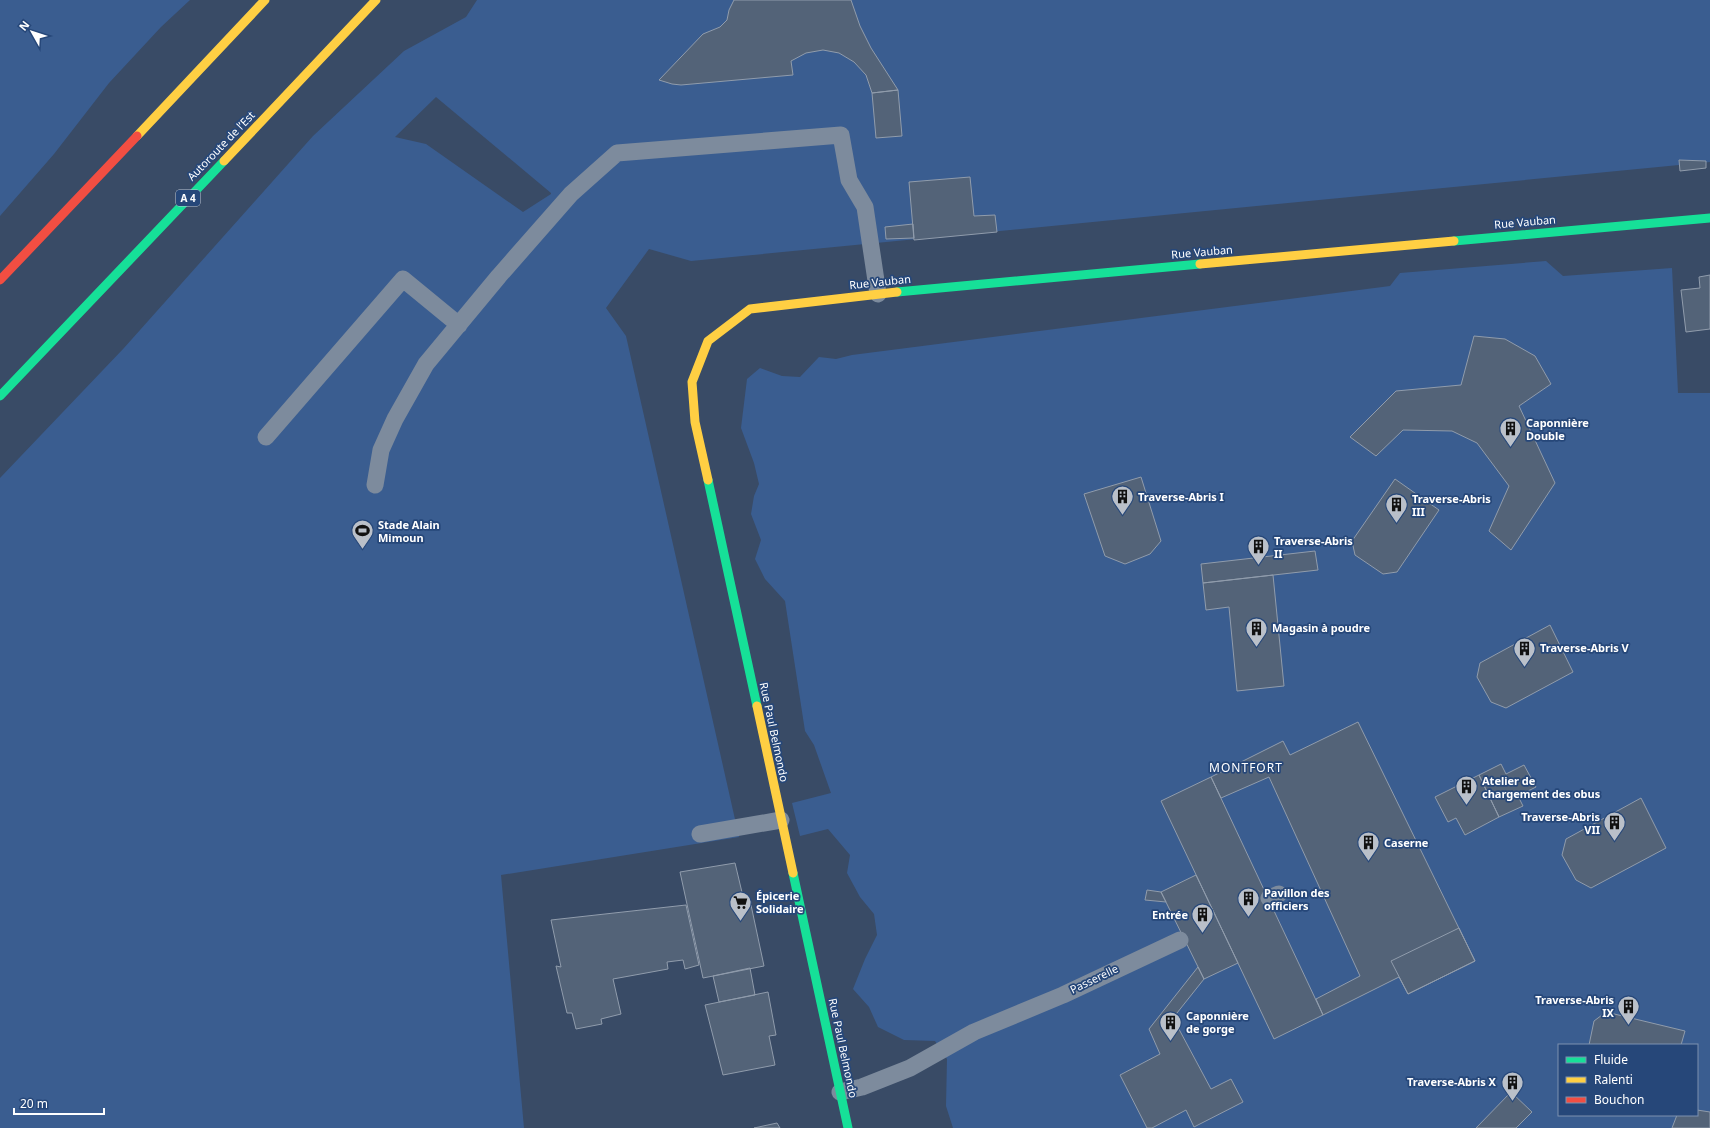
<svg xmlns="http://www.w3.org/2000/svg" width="1710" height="1128" viewBox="0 0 1710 1128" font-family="'Noto Sans',sans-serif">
	<rect width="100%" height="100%" fill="#394b66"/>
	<path fill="#3a5d90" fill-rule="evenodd" d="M 0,0 L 190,0 L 161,27 L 109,83 L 54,154 L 0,216 Z
		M 477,0 L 1710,0 L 1710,162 L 691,261 L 649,249 L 606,308 L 626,336 L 739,837 L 501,875 L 524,1128 L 0,1128 L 0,478 L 124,348 L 313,136 L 404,51 L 466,17 ZM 436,97 L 551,193 L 551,194 L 523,212 L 426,144 L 395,137 Z
		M 1546,261 L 1563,276 L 1672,268 L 1678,393 L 1710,393 L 1710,1128 L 953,1128 L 946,1106 L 947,1059 L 935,1041 L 904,1040 L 878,1027 L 869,1007 L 853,989 L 865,959 L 877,935 L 874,914 L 860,897 L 847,873 L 850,855 L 828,829 L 800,836 L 792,803 L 831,793 L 814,745 L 805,731 L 785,601 L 765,579 L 755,559 L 761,540 L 751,514 L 754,496 L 759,484 L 754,463 L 741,428 L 747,379 L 760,368 L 782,376 L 800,377 L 819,357 L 836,359 L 852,355 L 1390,286 L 1400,273 ZM 1559,1045 L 1697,1045 L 1697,1115 L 1559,1115 Z"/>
	<path fill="#536378" stroke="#909cac" d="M 734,0 L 851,0 L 860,26 L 871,48 L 898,90 L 872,93 L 866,75 L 854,62 L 839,53 L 823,50 L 806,53 L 791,61 L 793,75 L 681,85 L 672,84 L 659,80 L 703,34 L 720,27 L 727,20 L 729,10 Z
		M 898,90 L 902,136 L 876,138 L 872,93 Z
		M 1679,160 L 1706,161 L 1706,168 L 1680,171 Z
		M 970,177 L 974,216 L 995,215 L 997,232 L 914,240 L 909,182 Z
		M 913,224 L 914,238 L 886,239 L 885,227 Z
		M 1710,275 L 1710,329 L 1686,332 L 1681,290 L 1700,288 L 1699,277 Z
		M 1474,336 L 1505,339 L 1535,356 L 1551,384 L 1519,406 L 1555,483 L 1511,550 L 1489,531 L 1509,486 L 1477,443 L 1452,431 L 1403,430 L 1376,456 L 1350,437 L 1396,391 L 1461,385 Z
		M 1141,477 L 1161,541 L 1150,554 L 1125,564 L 1105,556 L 1084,494 Z
		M 1395,479 L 1439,510 L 1397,572 L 1383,574 L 1355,555 L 1352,541 Z
		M 1315,551 L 1318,570 L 1203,583 L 1201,564 Z
		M 1273,575 L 1284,686 L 1237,691 L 1229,607 L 1206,610 L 1203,583 Z
		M 1550,625 L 1573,672 L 1506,708 L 1491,702 L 1477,677 L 1480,663 Z
		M 1358,722 L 1475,961 L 1408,994 L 1399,977 L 1323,1015 L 1316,999 L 1360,976 L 1269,777 L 1221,798 L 1211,777 L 1283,741 L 1290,755 Z
		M 1501,764 L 1506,774 L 1524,765 L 1536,787 L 1518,796 L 1523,806 L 1499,817 L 1479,775 Z
		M 1479,775 L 1499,817 L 1465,835 L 1456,818 L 1448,822 L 1435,797 Z
		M 1211,777 L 1323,1015 L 1274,1039 L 1161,801 Z
		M 1641,798 L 1666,848 L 1591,888 L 1576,880 L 1562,855 L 1566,839 Z
		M 735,863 L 745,905 L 751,905 L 764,966 L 703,978 L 680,872 Z
		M 1196,875 L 1238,963 L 1204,979 L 1161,892 Z
		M 1147,890 L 1161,892 L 1166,902 L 1145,900 Z
		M 686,905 L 699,965 L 685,969 L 683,960 L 667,962 L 668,969 L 613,979 L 621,1014 L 601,1019 L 602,1024 L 576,1029 L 572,1013 L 567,1013 L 556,966 L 561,967 L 551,920 Z
		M 1459,928 L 1475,961 L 1408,994 L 1391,961 Z
		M 1198,967 L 1204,979 L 1173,1018 L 1211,1089 L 1231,1079 L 1243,1102 L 1194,1127 L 1186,1110 L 1152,1128 L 1147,1128 L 1120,1075 L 1160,1054 L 1149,1029 Z
		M 750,968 L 755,995 L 719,1002 L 713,976 Z
		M 768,992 L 776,1035 L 769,1036 L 775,1065 L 723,1075 L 705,1005 Z
		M 1606,1012 L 1685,1031 L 1681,1045 L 1589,1045 L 1594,1021 Z
		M 1511,1092 L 1532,1112 L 1516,1128 L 1476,1128 Z
		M 1697,1110 L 1710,1112 L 1710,1128 L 1672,1128 L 1677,1115 L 1697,1115 Z
		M 777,1123 L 780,1128 L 754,1128 Z"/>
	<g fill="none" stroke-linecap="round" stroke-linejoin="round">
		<path stroke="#7d8b9d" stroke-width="17" d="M 266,437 L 403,279 L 459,325
			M 375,485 L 381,450 L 395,419 L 426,364 L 499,276 L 571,194 L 617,153 L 841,135 L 849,180 L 865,207 L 878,294
			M 700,834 L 781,820
			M 1269,898 L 1279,894
			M 840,1092 L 862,1087 L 910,1068 L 974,1032 L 1063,995 L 1180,940"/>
		<path stroke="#16e098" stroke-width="9" d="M 1454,241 L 1710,218
			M 897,292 L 1200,264
			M 0,396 L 224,161
			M 708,480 L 757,706
			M 793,873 L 848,1128"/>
		<path stroke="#ffcf43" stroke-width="9" d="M 137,136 L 265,0
			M 224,161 L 376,0
			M 1200,264 L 1454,241
			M 708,480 L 695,422 L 692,382 L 708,341 L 750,309 L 897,292
			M 757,706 L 793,873"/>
		<path stroke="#f24e42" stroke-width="9" d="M 0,280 L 137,136"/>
	</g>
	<defs>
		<symbol id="building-pin" viewBox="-11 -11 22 30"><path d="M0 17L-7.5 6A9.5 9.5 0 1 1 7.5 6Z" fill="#bac0c9" stroke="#264779"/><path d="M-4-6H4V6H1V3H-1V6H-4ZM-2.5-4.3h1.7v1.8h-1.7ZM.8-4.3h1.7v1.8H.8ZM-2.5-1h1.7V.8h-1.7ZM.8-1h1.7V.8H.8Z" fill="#111"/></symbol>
		<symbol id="stadium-pin" viewBox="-11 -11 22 30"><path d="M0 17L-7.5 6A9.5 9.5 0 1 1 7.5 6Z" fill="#bac0c9" stroke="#264779"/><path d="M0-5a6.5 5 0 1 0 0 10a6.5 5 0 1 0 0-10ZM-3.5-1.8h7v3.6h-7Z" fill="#111"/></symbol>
		<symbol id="supermarket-pin" viewBox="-11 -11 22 30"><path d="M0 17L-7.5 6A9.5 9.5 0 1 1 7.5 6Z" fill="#bac0c9" stroke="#264779"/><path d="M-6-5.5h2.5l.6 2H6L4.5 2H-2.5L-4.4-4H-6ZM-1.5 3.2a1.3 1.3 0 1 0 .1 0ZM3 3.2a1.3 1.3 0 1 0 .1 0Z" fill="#111"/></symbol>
	</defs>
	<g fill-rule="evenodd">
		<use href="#building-pin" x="1498" y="416" width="25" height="34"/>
		<use href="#building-pin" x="1110" y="484" width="25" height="34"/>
		<use href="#building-pin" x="1384" y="492" width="25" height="34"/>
		<use href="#stadium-pin" x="350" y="518" width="25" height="34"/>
		<use href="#building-pin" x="1246" y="534" width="25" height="34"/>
		<use href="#building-pin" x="1244" y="616" width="25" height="34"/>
		<use href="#building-pin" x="1512" y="636" width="25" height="34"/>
		<use href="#building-pin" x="1454" y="774" width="25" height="34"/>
		<use href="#building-pin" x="1602" y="810" width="25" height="34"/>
		<use href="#building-pin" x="1356" y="830" width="25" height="34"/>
		<use href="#building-pin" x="1236" y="886" width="25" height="34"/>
		<use href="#supermarket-pin" x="728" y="890" width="25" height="34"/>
		<use href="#building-pin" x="1190" y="902" width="25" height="34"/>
		<use href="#building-pin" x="1616" y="994" width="25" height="34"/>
		<use href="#building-pin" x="1158" y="1010" width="25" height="34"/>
		<use href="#building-pin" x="1500" y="1070" width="25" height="34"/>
	</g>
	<g text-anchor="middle" stroke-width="3.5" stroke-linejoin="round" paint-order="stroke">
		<rect fill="#264779" stroke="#bec8d7" stroke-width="1" x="176" y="190" width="24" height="16" rx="3"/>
		<g font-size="10" font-weight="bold" fill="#fff">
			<text x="188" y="202">A 4</text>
		</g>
		<g font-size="11" fill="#fff" stroke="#264779">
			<text transform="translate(221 146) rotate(-46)" y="4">Autoroute de l’Est</text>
			<text transform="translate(1525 222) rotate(-5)" y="4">Rue Vauban</text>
			<text transform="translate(1202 252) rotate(-5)" y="4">Rue Vauban</text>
			<text transform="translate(880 282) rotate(-6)" y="4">Rue Vauban</text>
			<text transform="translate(774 732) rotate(78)" y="4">Rue Paul Belmondo</text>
			<text transform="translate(1094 979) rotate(-26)" y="4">Passerelle</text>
			<text transform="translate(843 1048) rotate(78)" y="4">Rue Paul Belmondo</text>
		</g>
		<g font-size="11" font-weight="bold" fill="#fff" stroke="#264779" text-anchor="start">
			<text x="1526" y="427">Caponnière<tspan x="1526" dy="13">Double</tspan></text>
			<text x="1138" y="501">Traverse-Abris I</text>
			<text x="1412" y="503">Traverse-Abris<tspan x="1412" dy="13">III</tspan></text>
			<text x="378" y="529">Stade Alain<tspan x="378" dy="13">Mimoun</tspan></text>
			<text x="1274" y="545">Traverse-Abris<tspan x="1274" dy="13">II</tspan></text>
			<text x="1272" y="632">Magasin à poudre</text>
			<text x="1540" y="652">Traverse-Abris V</text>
			<text x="1482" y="785">Atelier de<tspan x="1482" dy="13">chargement des obus</tspan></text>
			<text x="1600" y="821" text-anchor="end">Traverse-Abris<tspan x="1600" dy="13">VII</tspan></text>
			<text x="1384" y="847">Caserne</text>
			<text x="1264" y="897">Pavillon des<tspan x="1264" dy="13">officiers</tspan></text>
			<text x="756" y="900">Épicerie<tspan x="756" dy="13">Solidaire</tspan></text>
			<text x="1188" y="919" text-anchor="end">Entrée</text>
			<text x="1614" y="1004" text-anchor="end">Traverse-Abris<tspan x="1614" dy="13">IX</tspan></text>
			<text x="1186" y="1020">Caponnière<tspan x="1186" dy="13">de gorge</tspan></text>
			<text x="1496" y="1086" text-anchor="end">Traverse-Abris X</text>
		</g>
		<g font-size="12" letter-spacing="1" fill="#fff" stroke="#264779">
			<text x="1246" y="772">MONTFORT</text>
		</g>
	</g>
	<rect x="1558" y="1044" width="140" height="72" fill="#264779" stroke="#7d91af"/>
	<rect x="1566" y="1057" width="20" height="6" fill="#16e098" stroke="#7d91af"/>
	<text x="1594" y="1064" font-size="12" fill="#ffffff">Fluide</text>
	<rect x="1566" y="1077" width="20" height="6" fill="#ffcf43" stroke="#7d91af"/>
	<text x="1594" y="1084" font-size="12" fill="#ffffff">Ralenti</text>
	<rect x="1566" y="1097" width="20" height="6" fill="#f24e42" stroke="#7d91af"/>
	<text x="1594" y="1104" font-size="12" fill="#ffffff">Bouchon</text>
	<g transform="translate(32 32) rotate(309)" stroke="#264779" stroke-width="3" paint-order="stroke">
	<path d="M0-3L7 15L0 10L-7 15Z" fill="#ffffff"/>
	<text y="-6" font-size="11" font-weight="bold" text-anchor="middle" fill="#ffffff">N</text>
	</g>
	<path d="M14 1108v6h90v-6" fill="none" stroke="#ffffff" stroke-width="2"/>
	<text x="20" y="1108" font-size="12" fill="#ffffff" stroke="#264779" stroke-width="3" paint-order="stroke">20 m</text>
</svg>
